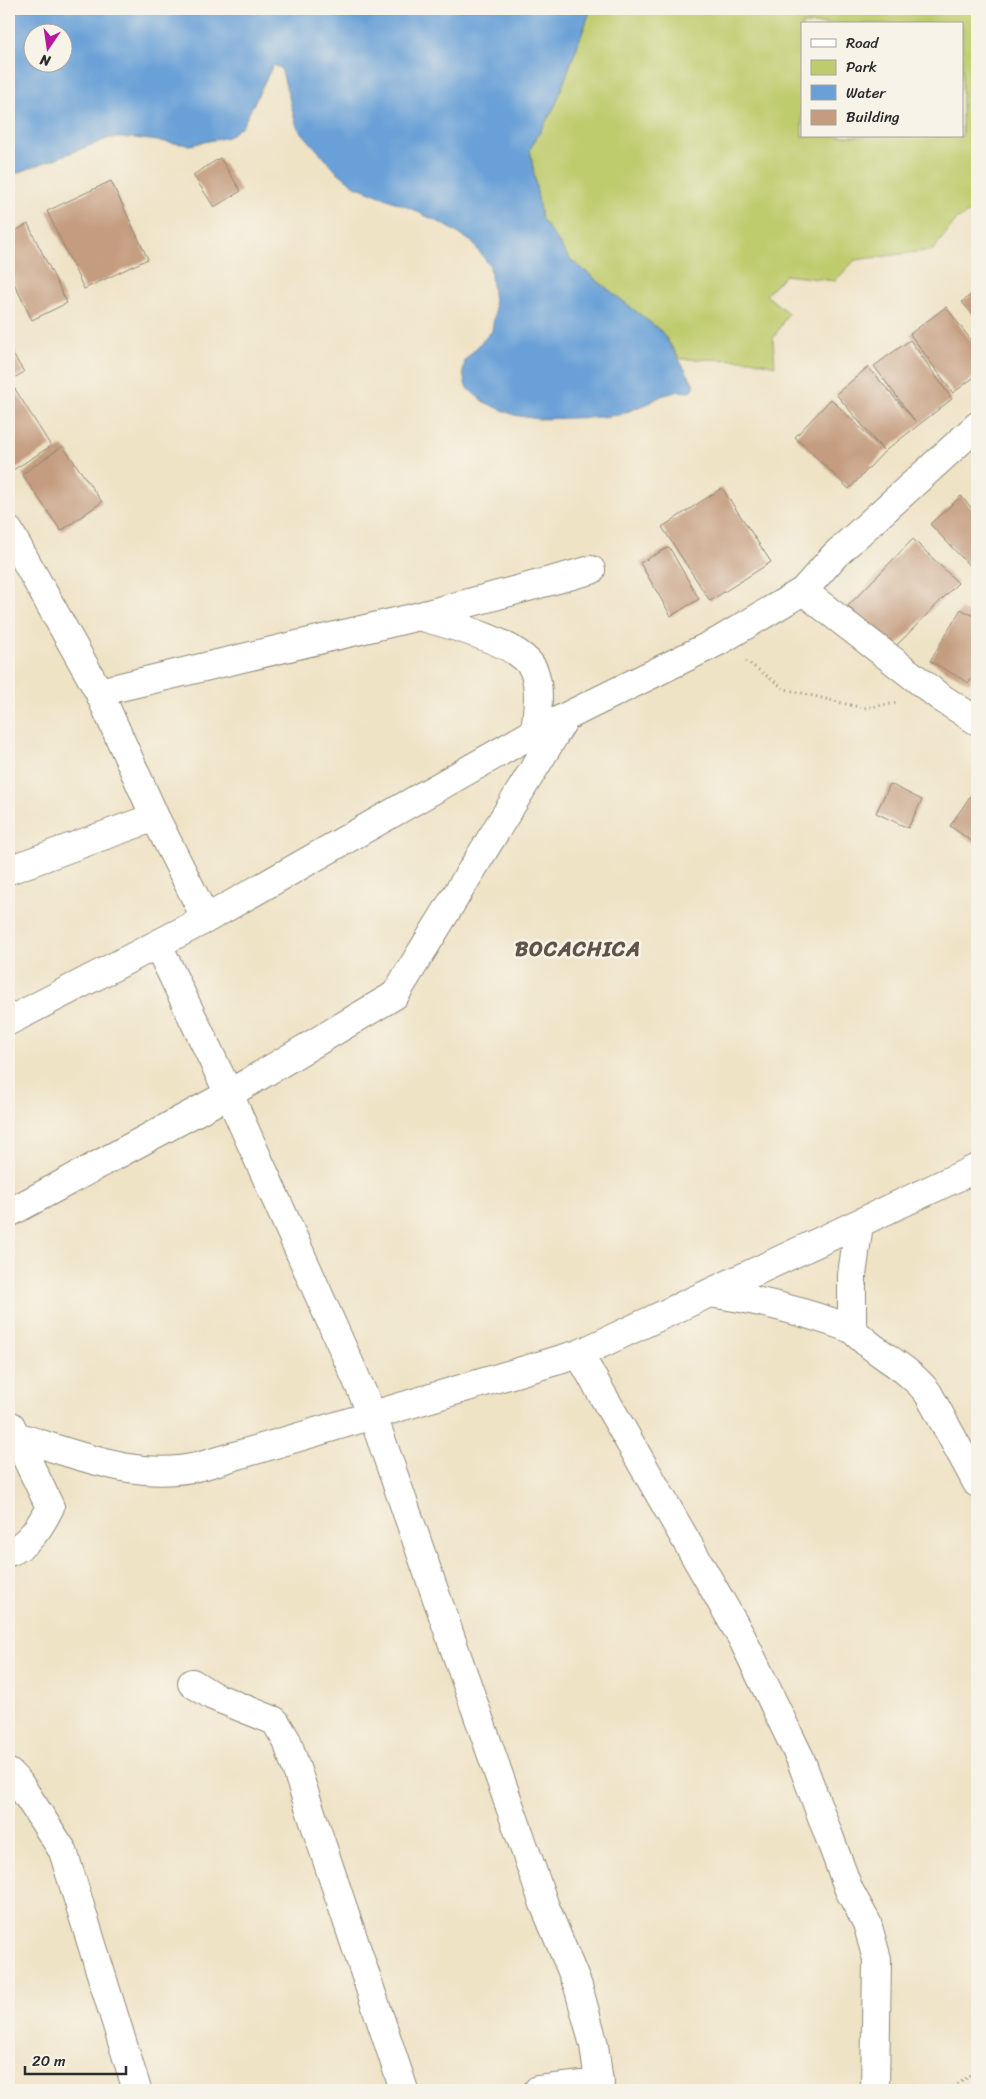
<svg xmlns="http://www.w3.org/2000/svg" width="986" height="2099" viewBox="0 0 986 2099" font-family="Sriracha,sans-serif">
	<rect width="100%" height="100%" fill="#f7f3e8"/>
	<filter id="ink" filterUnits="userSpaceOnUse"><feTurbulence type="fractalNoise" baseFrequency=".02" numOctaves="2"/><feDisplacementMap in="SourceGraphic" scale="10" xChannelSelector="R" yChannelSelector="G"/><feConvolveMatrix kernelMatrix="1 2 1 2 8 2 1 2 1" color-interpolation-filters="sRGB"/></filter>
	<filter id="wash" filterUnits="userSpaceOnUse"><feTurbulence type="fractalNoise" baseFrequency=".0096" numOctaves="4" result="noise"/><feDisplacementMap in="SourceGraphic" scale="20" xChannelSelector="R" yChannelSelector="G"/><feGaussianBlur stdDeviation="1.12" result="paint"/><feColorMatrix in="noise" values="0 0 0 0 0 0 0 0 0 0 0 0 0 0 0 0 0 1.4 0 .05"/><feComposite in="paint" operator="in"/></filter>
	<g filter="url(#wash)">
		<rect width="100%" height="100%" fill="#efe3c6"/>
		<path fill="#bfcc6e" stroke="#757c4c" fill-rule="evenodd" d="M 591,9 L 977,9 L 977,208 L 956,220 L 933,250 L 855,260 L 835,281 L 785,275 L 766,295 L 788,313 L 773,339 L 775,366 L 751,360 L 680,359 L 662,332 L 570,259 L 541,218 L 530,149 L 555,106 ZM 802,24 L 962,24 L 962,136 L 802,136 Z"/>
		<path fill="#69a0d7" stroke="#4a6681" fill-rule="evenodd" d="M 9,9 L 591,9 L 555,106 L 530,149 L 541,218 L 570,259 L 662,332 L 695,386 L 689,392 L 679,391 L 661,396 L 649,403 L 619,415 L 600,417 L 538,419 L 514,415 L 484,402 L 466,387 L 463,373 L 465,360 L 492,331 L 495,311 L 490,266 L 472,242 L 445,225 L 405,206 L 355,186 L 335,170 L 297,127 L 281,68 L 273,65 L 243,125 L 228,137 L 190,145 L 134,138 L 110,138 L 9,176 ZM 32,32 L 62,32 L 62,62 L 32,62 Z"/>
		<g id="blocks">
			<path fill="#c49c7f" d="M 220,158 L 241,191 L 214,207 L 193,175 Z
				M 111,181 L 148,259 L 84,289 L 47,211 Z
				M 28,224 L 67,303 L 32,320 L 9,273 L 9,234 Z
				M 977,290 L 977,320 L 962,302 Z
				M 946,307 L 977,348 L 977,375 L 953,393 L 910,334 Z
				M 910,340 L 952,399 L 885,451 L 849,489 L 795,437 L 831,399 L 883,450 L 836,394 L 868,367 L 915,421 L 874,366 Z
				M 9,348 L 24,372 L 9,381 Z
				M 15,389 L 51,446 L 13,470 L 9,464 L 9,393 Z
				M 63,446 L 102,502 L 61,531 L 22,474 Z
				M 722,488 L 771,562 L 710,601 L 662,527 Z
				M 961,496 L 977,514 L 977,574 L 930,524 Z
				M 913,539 L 958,583 L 893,649 L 848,606 Z
				M 669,547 L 699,599 L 671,616 L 640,563 Z
				M 961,609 L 977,618 L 977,669 L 969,683 L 930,661 Z
				M 890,784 L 922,800 L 908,828 L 876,813 Z
				M 977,786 L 977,845 L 950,826 Z"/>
		</g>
	</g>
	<g filter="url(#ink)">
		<use href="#blocks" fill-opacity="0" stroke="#8d8778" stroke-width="1"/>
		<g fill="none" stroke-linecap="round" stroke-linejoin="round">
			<defs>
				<path id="minor" d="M 9,531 L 99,692 L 155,817 L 206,919
					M 803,591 L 940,697 L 977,721
					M 422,617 C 448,624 524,644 534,671 C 541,690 537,712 535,732
					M 99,692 L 420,616 L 591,570
					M 9,870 L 155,817
					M 158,945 L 229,1094 L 373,1416 L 544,1904 L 578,1986 L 594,2045 L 600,2090
					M 9,1021 L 206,919 L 535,732 L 719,641 L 803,591 L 835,555 L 977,426
					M 9,1213 L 229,1094 L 395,995 L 565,718
					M 859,1224 L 852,1275 L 852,1329 C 876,1355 906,1365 928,1393 L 977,1483
					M 709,1293 C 758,1299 805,1312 852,1329
					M 579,1354 L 742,1638 L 800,1758 L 849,1890 L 867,1923 L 877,1959 L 875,2090
					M 16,1436 C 75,1454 139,1482 201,1466 L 579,1354 L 977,1168
					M 9,1552 C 29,1545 41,1525 50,1507 L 11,1426
					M 192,1683 L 213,1696 L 275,1721 L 287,1741 L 404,2090
					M 9,1773 L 19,1783 L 63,1851 L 137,2090
					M 538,2090 L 600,2083"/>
			</defs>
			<use href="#minor" stroke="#8d8778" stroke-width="30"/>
			<path stroke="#8d8778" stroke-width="3" stroke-dasharray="1 4" stroke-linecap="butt" d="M 746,661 L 785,689 L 863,708 L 898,703
				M 949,2090 L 977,2071"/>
			<use href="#minor" stroke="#fff" stroke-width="28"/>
		</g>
	</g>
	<g text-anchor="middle" stroke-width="5" stroke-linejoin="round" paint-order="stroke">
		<g font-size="21" font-weight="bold" letter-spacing="1" fill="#615348" stroke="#f7f3e8">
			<text x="578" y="956">BOCACHICA</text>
		</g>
	</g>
	<rect width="986" height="2099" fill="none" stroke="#f7f3e8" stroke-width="30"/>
	<rect x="801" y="22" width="162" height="115" fill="#f7f3e8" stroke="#a5a39c"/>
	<rect x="811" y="39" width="25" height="8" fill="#ffffff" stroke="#a5a39c"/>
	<text x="846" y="48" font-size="15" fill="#2b2b2b">Road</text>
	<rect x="811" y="60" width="25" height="15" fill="#bfcc6e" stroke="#a5a39c"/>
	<text x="846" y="72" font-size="15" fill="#2b2b2b">Park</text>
	<rect x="811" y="85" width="25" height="15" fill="#69a0d7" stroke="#a5a39c"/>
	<text x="846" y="98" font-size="15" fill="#2b2b2b">Water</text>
	<rect x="811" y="110" width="25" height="15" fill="#c49c7f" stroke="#a5a39c"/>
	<text x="846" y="122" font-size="15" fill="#2b2b2b">Building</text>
	<g transform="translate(48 48) rotate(193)"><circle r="24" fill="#f7f3e8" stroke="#a5a39c"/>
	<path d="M0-4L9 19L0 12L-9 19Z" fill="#b5179e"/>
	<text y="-8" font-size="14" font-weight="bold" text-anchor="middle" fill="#2b2b2b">N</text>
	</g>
	<path d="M25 2066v8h101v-8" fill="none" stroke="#2b2b2b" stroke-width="2.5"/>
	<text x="32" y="2066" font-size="15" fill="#2b2b2b" stroke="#f7f3e8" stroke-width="4" paint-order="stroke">20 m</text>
</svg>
